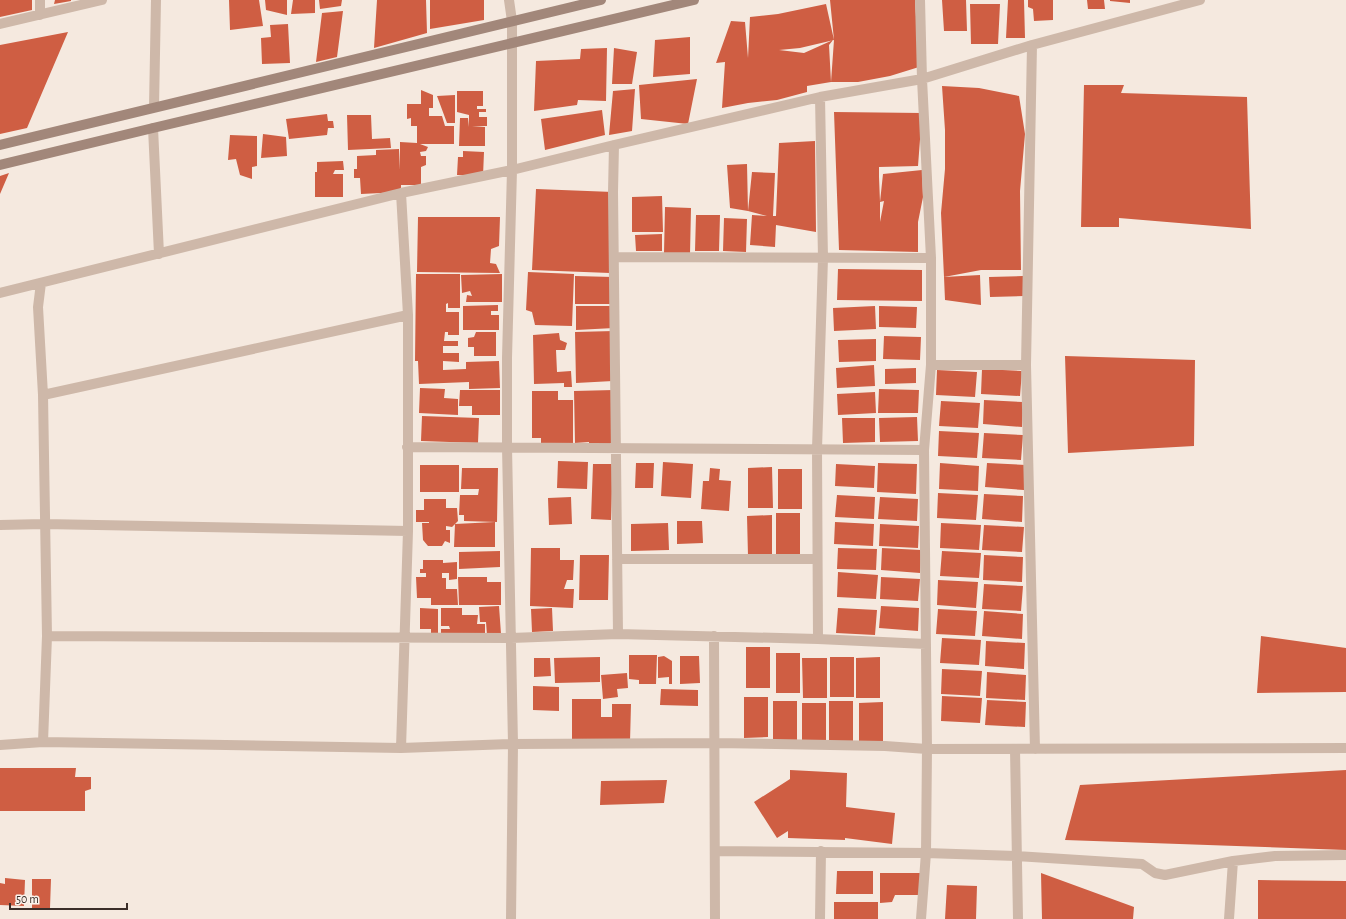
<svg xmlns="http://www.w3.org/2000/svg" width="1346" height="919" viewBox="0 0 1346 919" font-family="'Alegreya Sans',sans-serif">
	<rect width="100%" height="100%" fill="#f5e9df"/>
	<path fill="#cf5e43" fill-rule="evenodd" d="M 0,0 L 32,0 L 32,10 L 0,17 Z
		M 55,0 L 71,0 L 71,1 L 54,4 Z
		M 229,0 L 259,0 L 263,26 L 230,30 Z
		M 265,0 L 287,0 L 287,15 L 266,10 Z
		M 293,0 L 315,0 L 315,13 L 291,14 Z
		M 319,0 L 342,0 L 341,6 L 320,9 Z
		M 377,0 L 426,0 L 427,33 L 374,48 Z
		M 430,0 L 484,0 L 484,20 L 430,29 Z
		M 830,0 L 915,0 L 919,67 L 890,76 L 858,82 L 831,82 L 834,40 Z
		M 942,0 L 966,0 L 967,31 L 944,31 Z
		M 1008,0 L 1024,0 L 1025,38 L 1006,38 Z
		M 1028,0 L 1053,0 L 1053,20 L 1034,21 L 1033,9 L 1028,7 Z
		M 1087,0 L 1104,0 L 1105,9 L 1088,9 Z
		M 1110,0 L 1130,0 L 1130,3 L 1110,1 Z
		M 826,4 L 834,40 L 800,48 L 779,50 L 804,53 L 833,40 L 829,45 L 831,82 L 807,86 L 807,92 L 777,100 L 748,103 L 722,108 L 725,62 L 716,63 L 731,21 L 745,22 L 748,58 L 750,17 L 778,14 Z
		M 970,4 L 1000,4 L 998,44 L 971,44 Z
		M 343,11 L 337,57 L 316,62 L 322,13 Z
		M 288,24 L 290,63 L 262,64 L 261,38 L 271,37 L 270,25 Z
		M 68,32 L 27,128 L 0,134 L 0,45 Z
		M 690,37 L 690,74 L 653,77 L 655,40 Z
		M 607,48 L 606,101 L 578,100 L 577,105 L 534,111 L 536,61 L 580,59 L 581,49 Z
		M 614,48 L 637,52 L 632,84 L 612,84 Z
		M 697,79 L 688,124 L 641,119 L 639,85 Z
		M 1084,85 L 1124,85 L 1121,93 L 1247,97 L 1251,229 L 1119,218 L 1119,227 L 1081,227 Z
		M 942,86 L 979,88 L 1019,96 L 1025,134 L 1020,191 L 1021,270 L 981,270 L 944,277 L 941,213 L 945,169 L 945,130 Z
		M 635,89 L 632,131 L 609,135 L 613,91 Z
		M 421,90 L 433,95 L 433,108 L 429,108 L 429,116 L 442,116 L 445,126 L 454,126 L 454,144 L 420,144 L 428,147 L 426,151 L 420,152 L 421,156 L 426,156 L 426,165 L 421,167 L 421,185 L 401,185 L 401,192 L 361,194 L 360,178 L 354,178 L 354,169 L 357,169 L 357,156 L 376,155 L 376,150 L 399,149 L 400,170 L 400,142 L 417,143 L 417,126 L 411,126 L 411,118 L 407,119 L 407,104 L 421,104 Z
		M 457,91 L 483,91 L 483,106 L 477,106 L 477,109 L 486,109 L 486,112 L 479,112 L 479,117 L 487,117 L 487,126 L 472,126 L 485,127 L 485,146 L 459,146 L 460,118 L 468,118 L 469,127 L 469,115 L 457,112 Z
		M 455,95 L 455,123 L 447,123 L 437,96 Z
		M 602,110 L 605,135 L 545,150 L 541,119 Z
		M 834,112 L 922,113 L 918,166 L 879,167 L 879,177 L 880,202 L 883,174 L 922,170 L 923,197 L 918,222 L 918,252 L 839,250 ZM 884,201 L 880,222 L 880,202 Z
		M 327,114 L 328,121 L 333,121 L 334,128 L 328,128 L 327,135 L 289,139 L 286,119 Z
		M 347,115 L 371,115 L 372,139 L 390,138 L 391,148 L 348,150 Z
		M 263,134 L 286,137 L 287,156 L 261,158 Z
		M 230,135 L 257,136 L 257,166 L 252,167 L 252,179 L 240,175 L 236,159 L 228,160 Z
		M 815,141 L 816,232 L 776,225 L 775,247 L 750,245 L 752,215 L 767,216 L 748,211 L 752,172 L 775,173 L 773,216 L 776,216 L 779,143 Z
		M 463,151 L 484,152 L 483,176 L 457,175 L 458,157 L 463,157 Z
		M 343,161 L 344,170 L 335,170 L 333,174 L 343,174 L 343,197 L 315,197 L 315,172 L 317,172 L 317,162 Z
		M 747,164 L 748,211 L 730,208 L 727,165 Z
		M 9,173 L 0,194 L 0,176 Z
		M 536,189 L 613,192 L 610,273 L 532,270 Z
		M 662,196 L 663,232 L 632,232 L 632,197 Z
		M 665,207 L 691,208 L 690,254 L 664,253 Z
		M 696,215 L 720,215 L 719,251 L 695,251 Z
		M 418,217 L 500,217 L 499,246 L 491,249 L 490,263 L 496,264 L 500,273 L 417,272 Z
		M 724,218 L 747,219 L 746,252 L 723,251 Z
		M 662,234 L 662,251 L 636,251 L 635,235 Z
		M 838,269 L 922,270 L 922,301 L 837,300 Z
		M 528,272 L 574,274 L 572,326 L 535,325 L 532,312 L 526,310 Z
		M 416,274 L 460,274 L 460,308 L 448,308 L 448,303 L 446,304 L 446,312 L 459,312 L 459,335 L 448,335 L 448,332 L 445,332 L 444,341 L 458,341 L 458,346 L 443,346 L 443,353 L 459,353 L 459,362 L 443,361 L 443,370 L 466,369 L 466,362 L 499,361 L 500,388 L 469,389 L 469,382 L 419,384 L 418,361 L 415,361 Z
		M 502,274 L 502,302 L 466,302 L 467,295 L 472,296 L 470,291 L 462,293 L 461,275 Z
		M 980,275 L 981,305 L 945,300 L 944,277 Z
		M 575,276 L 613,277 L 615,304 L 575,304 Z
		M 1023,276 L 1024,296 L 990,297 L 989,277 Z
		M 498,305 L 498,311 L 491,311 L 491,315 L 499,315 L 499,330 L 463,330 L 463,306 Z
		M 576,306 L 613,306 L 614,328 L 576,330 Z
		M 875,306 L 876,329 L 834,331 L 833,308 Z
		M 879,306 L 917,307 L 916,328 L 879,327 Z
		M 614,331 L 613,381 L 576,383 L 575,332 Z
		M 476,332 L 496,332 L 496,356 L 474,356 L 474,347 L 468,347 L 468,338 L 474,337 Z
		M 559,333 L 560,340 L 567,343 L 565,350 L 556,350 L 557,372 L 571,371 L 572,387 L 564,387 L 564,383 L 534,384 L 533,335 Z
		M 884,336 L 921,337 L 920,360 L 883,359 Z
		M 876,339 L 876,361 L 839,362 L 838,340 Z
		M 1065,356 L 1195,360 L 1194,446 L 1068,453 Z
		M 874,365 L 875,386 L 837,388 L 836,368 Z
		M 916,368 L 916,383 L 885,384 L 885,369 Z
		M 982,369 L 1022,371 L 1020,396 L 981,394 Z
		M 937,370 L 977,372 L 975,397 L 936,395 Z
		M 420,388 L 445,389 L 444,398 L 458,399 L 458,415 L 419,413 Z
		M 879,389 L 919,390 L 918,413 L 878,413 Z
		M 460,390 L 500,390 L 500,415 L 472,415 L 472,406 L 459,406 Z
		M 614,390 L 615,447 L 589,447 L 589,442 L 575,443 L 574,391 Z
		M 532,391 L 558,391 L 558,400 L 573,400 L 573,443 L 541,444 L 541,438 L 532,438 Z
		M 875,392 L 876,413 L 838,415 L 837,394 Z
		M 984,400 L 1023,402 L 1022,427 L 983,424 Z
		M 941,401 L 980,403 L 978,428 L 939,426 Z
		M 422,416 L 479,418 L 478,443 L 421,441 Z
		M 917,417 L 918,441 L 880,442 L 879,418 Z
		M 842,418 L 875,418 L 875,442 L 843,443 Z
		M 939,431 L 979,433 L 977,458 L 938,456 Z
		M 984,433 L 1023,435 L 1021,460 L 982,458 Z
		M 558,461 L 588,462 L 587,489 L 557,488 Z
		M 663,462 L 693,464 L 691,498 L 661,496 Z
		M 636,463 L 654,463 L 653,488 L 635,488 Z
		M 878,463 L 917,464 L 916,494 L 877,492 Z
		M 940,463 L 979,466 L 978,491 L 939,489 Z
		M 987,463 L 1026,465 L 1024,490 L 985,487 Z
		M 593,464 L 613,464 L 611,520 L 591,519 Z
		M 836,464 L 875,466 L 874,488 L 835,486 Z
		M 420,465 L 459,465 L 459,492 L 420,492 Z
		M 772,467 L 773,508 L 748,508 L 748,468 Z
		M 462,468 L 498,468 L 497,522 L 464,521 L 464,515 L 459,515 L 460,495 L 478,495 L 479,489 L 461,489 Z
		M 710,468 L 720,469 L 719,480 L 731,481 L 729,511 L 701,509 L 703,481 L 709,481 Z
		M 778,469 L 802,469 L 802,509 L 778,509 Z
		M 938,493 L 978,495 L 976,520 L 937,518 Z
		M 984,494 L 1023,496 L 1022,522 L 982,519 Z
		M 837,495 L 875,497 L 874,519 L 835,517 Z
		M 571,497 L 572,524 L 549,525 L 548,498 Z
		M 880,497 L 918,499 L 917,521 L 878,519 Z
		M 424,499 L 446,499 L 446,508 L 457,508 L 458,521 L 452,527 L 446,526 L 446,530 L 450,530 L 450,543 L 445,541 L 442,546 L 428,546 L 423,540 L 422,523 L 429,523 L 429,522 L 416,522 L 416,510 L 424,510 Z
		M 776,513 L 800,513 L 800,554 L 776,554 Z
		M 772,515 L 772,556 L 748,556 L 747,516 Z
		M 677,521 L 702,521 L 703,543 L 677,544 Z
		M 495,522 L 495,547 L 454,547 L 455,524 Z
		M 835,522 L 874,524 L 873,546 L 834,544 Z
		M 668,523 L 669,550 L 631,551 L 631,524 Z
		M 941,523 L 981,525 L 979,550 L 940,548 Z
		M 880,524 L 919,526 L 918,548 L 879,546 Z
		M 984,525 L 1024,527 L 1022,552 L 982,550 Z
		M 531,548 L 560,548 L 560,560 L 574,560 L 573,580 L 567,580 L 564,589 L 574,589 L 573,608 L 530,606 Z
		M 838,548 L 877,549 L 876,570 L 837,569 Z
		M 882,548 L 921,550 L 920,573 L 881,570 Z
		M 500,551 L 500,567 L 459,569 L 459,552 Z
		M 942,551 L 981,553 L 979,578 L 940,576 Z
		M 580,555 L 609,555 L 608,600 L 579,600 Z
		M 984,555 L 1023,557 L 1022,582 L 983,580 Z
		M 423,560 L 443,560 L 443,563 L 457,562 L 457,579 L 449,580 L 449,573 L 442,573 L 442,578 L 446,578 L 446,589 L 457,589 L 458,605 L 431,605 L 431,598 L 417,598 L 416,577 L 426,577 L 426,573 L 420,573 L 420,569 L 423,569 Z
		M 838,572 L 878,575 L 876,599 L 837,597 Z
		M 458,577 L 487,577 L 487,582 L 501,582 L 501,605 L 459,605 Z
		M 881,577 L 920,579 L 918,601 L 880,599 Z
		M 938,580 L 978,582 L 976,608 L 937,605 Z
		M 984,584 L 1023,586 L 1021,611 L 982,609 Z
		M 499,606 L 501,634 L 487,635 L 486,622 L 480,622 L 479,607 Z
		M 881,606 L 919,608 L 918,631 L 879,628 Z
		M 420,608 L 438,609 L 438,634 L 431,637 L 431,629 L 420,629 Z
		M 441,608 L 462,608 L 462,615 L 478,615 L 477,624 L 485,624 L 485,635 L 441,634 L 441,629 L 450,629 L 449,626 L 441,626 Z
		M 552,608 L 553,631 L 532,632 L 531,609 Z
		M 838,608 L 877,610 L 875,635 L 836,633 Z
		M 938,609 L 977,611 L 975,636 L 936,634 Z
		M 984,611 L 1023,614 L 1022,639 L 982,636 Z
		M 1261,636 L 1346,648 L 1346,692 L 1257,693 Z
		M 942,638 L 981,640 L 979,665 L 940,663 Z
		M 986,641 L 1025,643 L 1024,669 L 985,666 Z
		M 746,647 L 770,647 L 770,688 L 746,688 Z
		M 776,653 L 800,653 L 800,693 L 776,693 Z
		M 629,655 L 657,655 L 656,684 L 639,684 L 639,680 L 629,679 Z
		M 664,656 L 672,661 L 672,684 L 669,684 L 669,677 L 658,678 L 658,657 Z
		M 680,656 L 699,656 L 700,683 L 680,684 Z
		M 600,657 L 600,682 L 555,683 L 554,658 Z
		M 830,657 L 854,657 L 854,697 L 830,697 Z
		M 880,657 L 880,698 L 856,698 L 856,658 Z
		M 534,658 L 550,658 L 551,676 L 534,677 Z
		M 802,658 L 827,658 L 827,698 L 803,698 Z
		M 942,669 L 982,671 L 980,696 L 941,694 Z
		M 987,672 L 1026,675 L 1025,700 L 986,698 Z
		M 627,673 L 628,688 L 617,689 L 618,697 L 603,699 L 601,675 Z
		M 533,686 L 559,687 L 559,711 L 533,710 Z
		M 661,689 L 698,690 L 698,706 L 660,705 Z
		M 942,696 L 982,698 L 980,723 L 941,721 Z
		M 744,697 L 768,697 L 768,737 L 744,738 Z
		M 572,699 L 601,699 L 601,717 L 612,717 L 612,704 L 631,704 L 630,742 L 572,742 Z
		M 987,700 L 1026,702 L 1025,727 L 985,725 Z
		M 773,701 L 797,701 L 797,741 L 773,741 Z
		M 829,701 L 853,701 L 853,741 L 829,741 Z
		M 883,702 L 883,742 L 859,743 L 859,703 Z
		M 802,703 L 826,703 L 826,743 L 802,743 Z
		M 0,768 L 76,768 L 75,777 L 91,777 L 91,789 L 85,791 L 85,811 L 0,811 Z
		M 790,770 L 847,773 L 846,807 L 895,813 L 892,844 L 845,838 L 845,840 L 788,838 L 788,831 L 777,838 L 754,802 L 790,779 Z
		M 1346,770 L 1346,850 L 1065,840 L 1080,785 Z
		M 667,780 L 664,803 L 600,805 L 601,781 Z
		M 837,871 L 873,871 L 873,894 L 836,894 Z
		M 880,873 L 921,873 L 921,895 L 895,895 L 892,902 L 880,903 Z
		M 1041,873 L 1134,907 L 1133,919 L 1042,919 Z
		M 5,878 L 25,880 L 24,906 L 0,905 L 0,883 L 5,884 Z
		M 32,879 L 51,879 L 50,908 L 32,908 Z
		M 1258,880 L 1346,881 L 1346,919 L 1258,919 Z
		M 947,885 L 977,886 L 976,919 L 945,919 Z
		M 834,902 L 878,902 L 878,919 L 834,919 Z"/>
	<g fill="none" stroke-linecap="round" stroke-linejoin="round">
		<path stroke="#ceb8a9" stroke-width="10" d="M 509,0 L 512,21 L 512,170 L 507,358 L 507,447 L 513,744 L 511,919
			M 920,0 L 922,79 L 931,258 L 931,365 L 924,450 L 927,749 L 926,853 L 921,919
			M 40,15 L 40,0
			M 0,24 L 102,0
			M 1032,45 L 1026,365 L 1035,749
			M 154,107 L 156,0
			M 153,128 L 159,254
			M 614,145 L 613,192 L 618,634
			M 615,257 L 931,258
			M 41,283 L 38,307 L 43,395 L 47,636 L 43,742
			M 0,293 L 401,193 L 512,170 L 614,145 L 820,97 L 922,79 L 1032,45 L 1200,0
			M 931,365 L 1026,365
			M 43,395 L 408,315
			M 407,447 L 924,450
			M 0,525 L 44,524 L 408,531
			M 617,559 L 817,559
			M 47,636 L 511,638 L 618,634 L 818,639 L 926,644
			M 714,636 L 715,919
			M 818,639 L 817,449 L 823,258 L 820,97
			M 0,745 L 43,742 L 401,748 L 513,744 L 716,743 L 885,746 L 927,749 L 1346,748
			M 401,748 L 408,531 L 408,315 L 401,193
			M 1015,749 L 1018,919
			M 716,851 L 926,853 L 1016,856 L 1142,864 L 1155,873 L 1165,875 L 1233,861 L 1275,856 L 1346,855
			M 820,919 L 821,851
			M 1229,919 L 1233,861"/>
		<path stroke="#a2877a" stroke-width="10" d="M 0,145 L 601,0
			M 0,165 L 153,128 L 694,0"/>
	</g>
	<path d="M10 903v6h117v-6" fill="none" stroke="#3b2e29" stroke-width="2"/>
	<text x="16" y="903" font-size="12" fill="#3b2e29" stroke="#fbf3ec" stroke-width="3" paint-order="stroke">50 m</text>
</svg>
